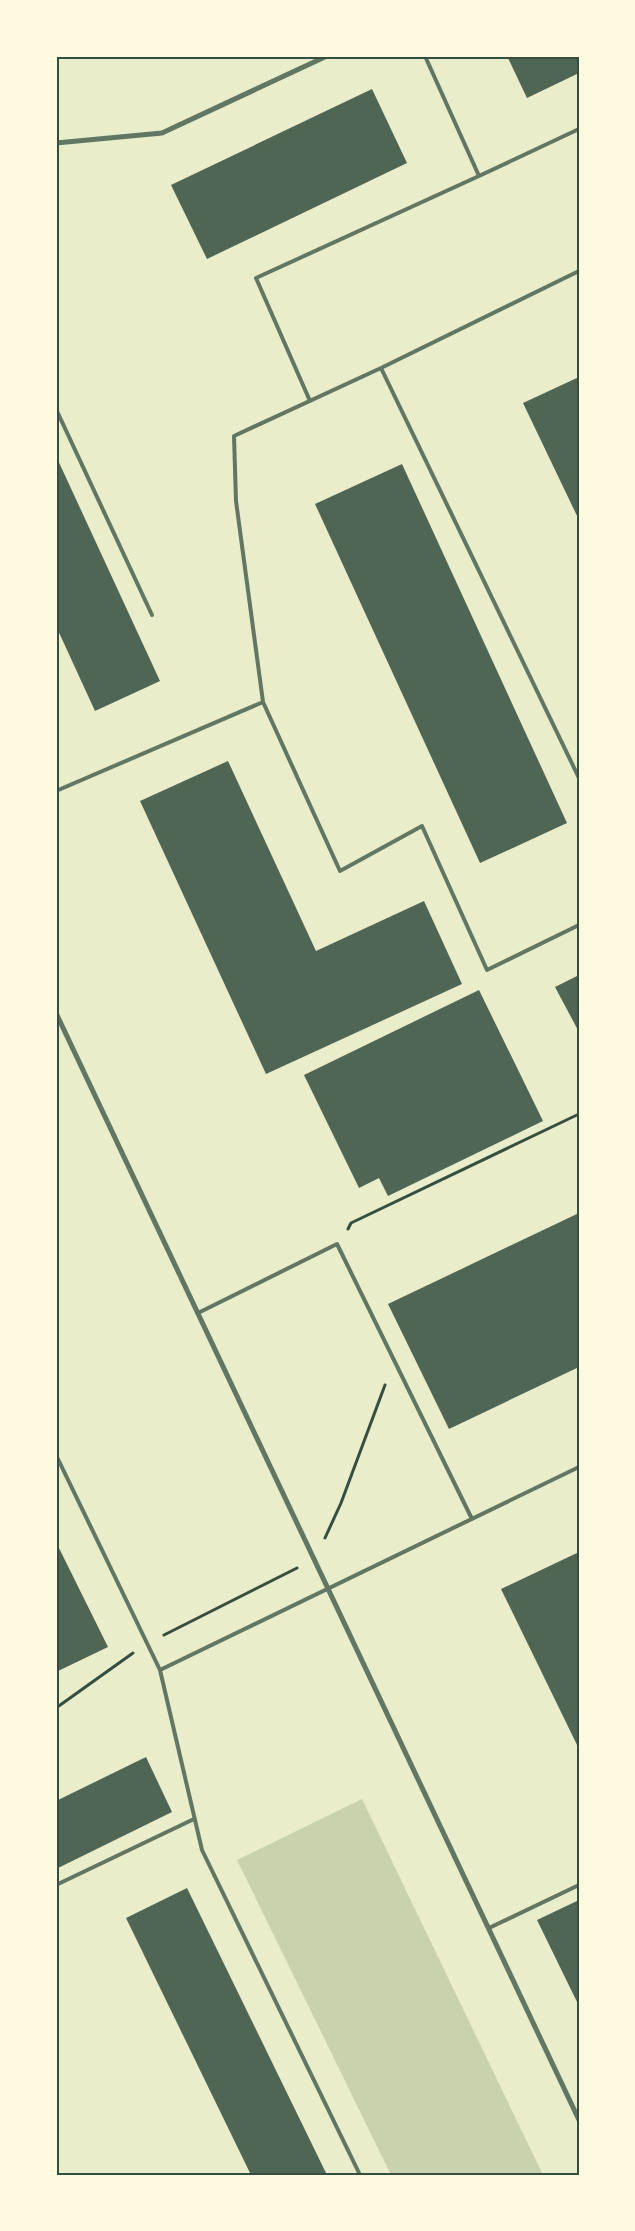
<svg xmlns="http://www.w3.org/2000/svg" width="635" height="2231" viewBox="0 0 635 2231" font-family="'PT Sans',sans-serif">
	<rect width="100%" height="100%" fill="#e9edc9"/>
	<path fill="#cad2ad" d="M 362,1799 L 543,2175 L 391,2175 L 237,1860 Z"/>
	<path fill="#4f6655" d="M 507,56 L 579,56 L 579,73 L 527,98 Z
		M 372,89 L 407,163 L 207,259 L 171,185 Z
		M 579,377 L 579,520 L 523,403 Z
		M 56,456 L 160,681 L 95,711 L 56,626 Z
		M 402,464 L 567,823 L 480,863 L 315,504 Z
		M 228,761 L 316,951 L 424,901 L 462,984 L 266,1074 L 140,801 Z
		M 579,975 L 579,1032 L 555,987 Z
		M 479,990 L 543,1121 L 388,1196 L 379,1178 L 359,1188 L 304,1075 Z
		M 579,1213 L 579,1367 L 449,1429 L 388,1304 Z
		M 56,1542 L 108,1647 L 56,1672 Z
		M 579,1552 L 579,1749 L 501,1589 Z
		M 146,1757 L 172,1812 L 56,1869 L 56,1801 Z
		M 187,1888 L 327,2175 L 251,2175 L 126,1918 Z
		M 579,1900 L 579,2006 L 537,1920 Z"/>
	<g fill="none" stroke-linecap="round" stroke-linejoin="round">
		<path stroke="#344e41" stroke-width="3" d="M 348,1229 L 351,1223 L 579,1114
			M 325,1538 L 341,1503 L 385,1385
			M 164,1635 L 297,1568
			M 56,1708 L 133,1653"/>
		<path stroke="#617663" stroke-width="4" d="M 425,56 L 479,176 L 579,129
			M 381,368 L 579,778
			M 310,401 L 256,278 L 479,176
			M 56,409 L 152,615
			M 263,702 L 236,501 L 234,436 L 381,368 L 579,271
			M 56,791 L 263,702 L 340,871 L 422,826 L 487,970 L 579,925
			M 198,1313 L 337,1244 L 472,1519
			M 56,1455 L 160,1670 L 579,1467
			M 160,1670 L 202,1850 L 360,2175
			M 56,1885 L 194,1819
			M 489,1928 L 579,1885"/>
		<path stroke="#617663" stroke-width="5" d="M 56,143 L 162,133 L 327,56
			M 56,1013 L 579,2120"/>
	</g>
	<rect width="635" height="2231" fill="none" stroke="#fefae0" stroke-width="115"/>
	<rect x="58" y="58" width="520" height="2116" fill="none" stroke="#344e41" stroke-width="2"/>
</svg>
